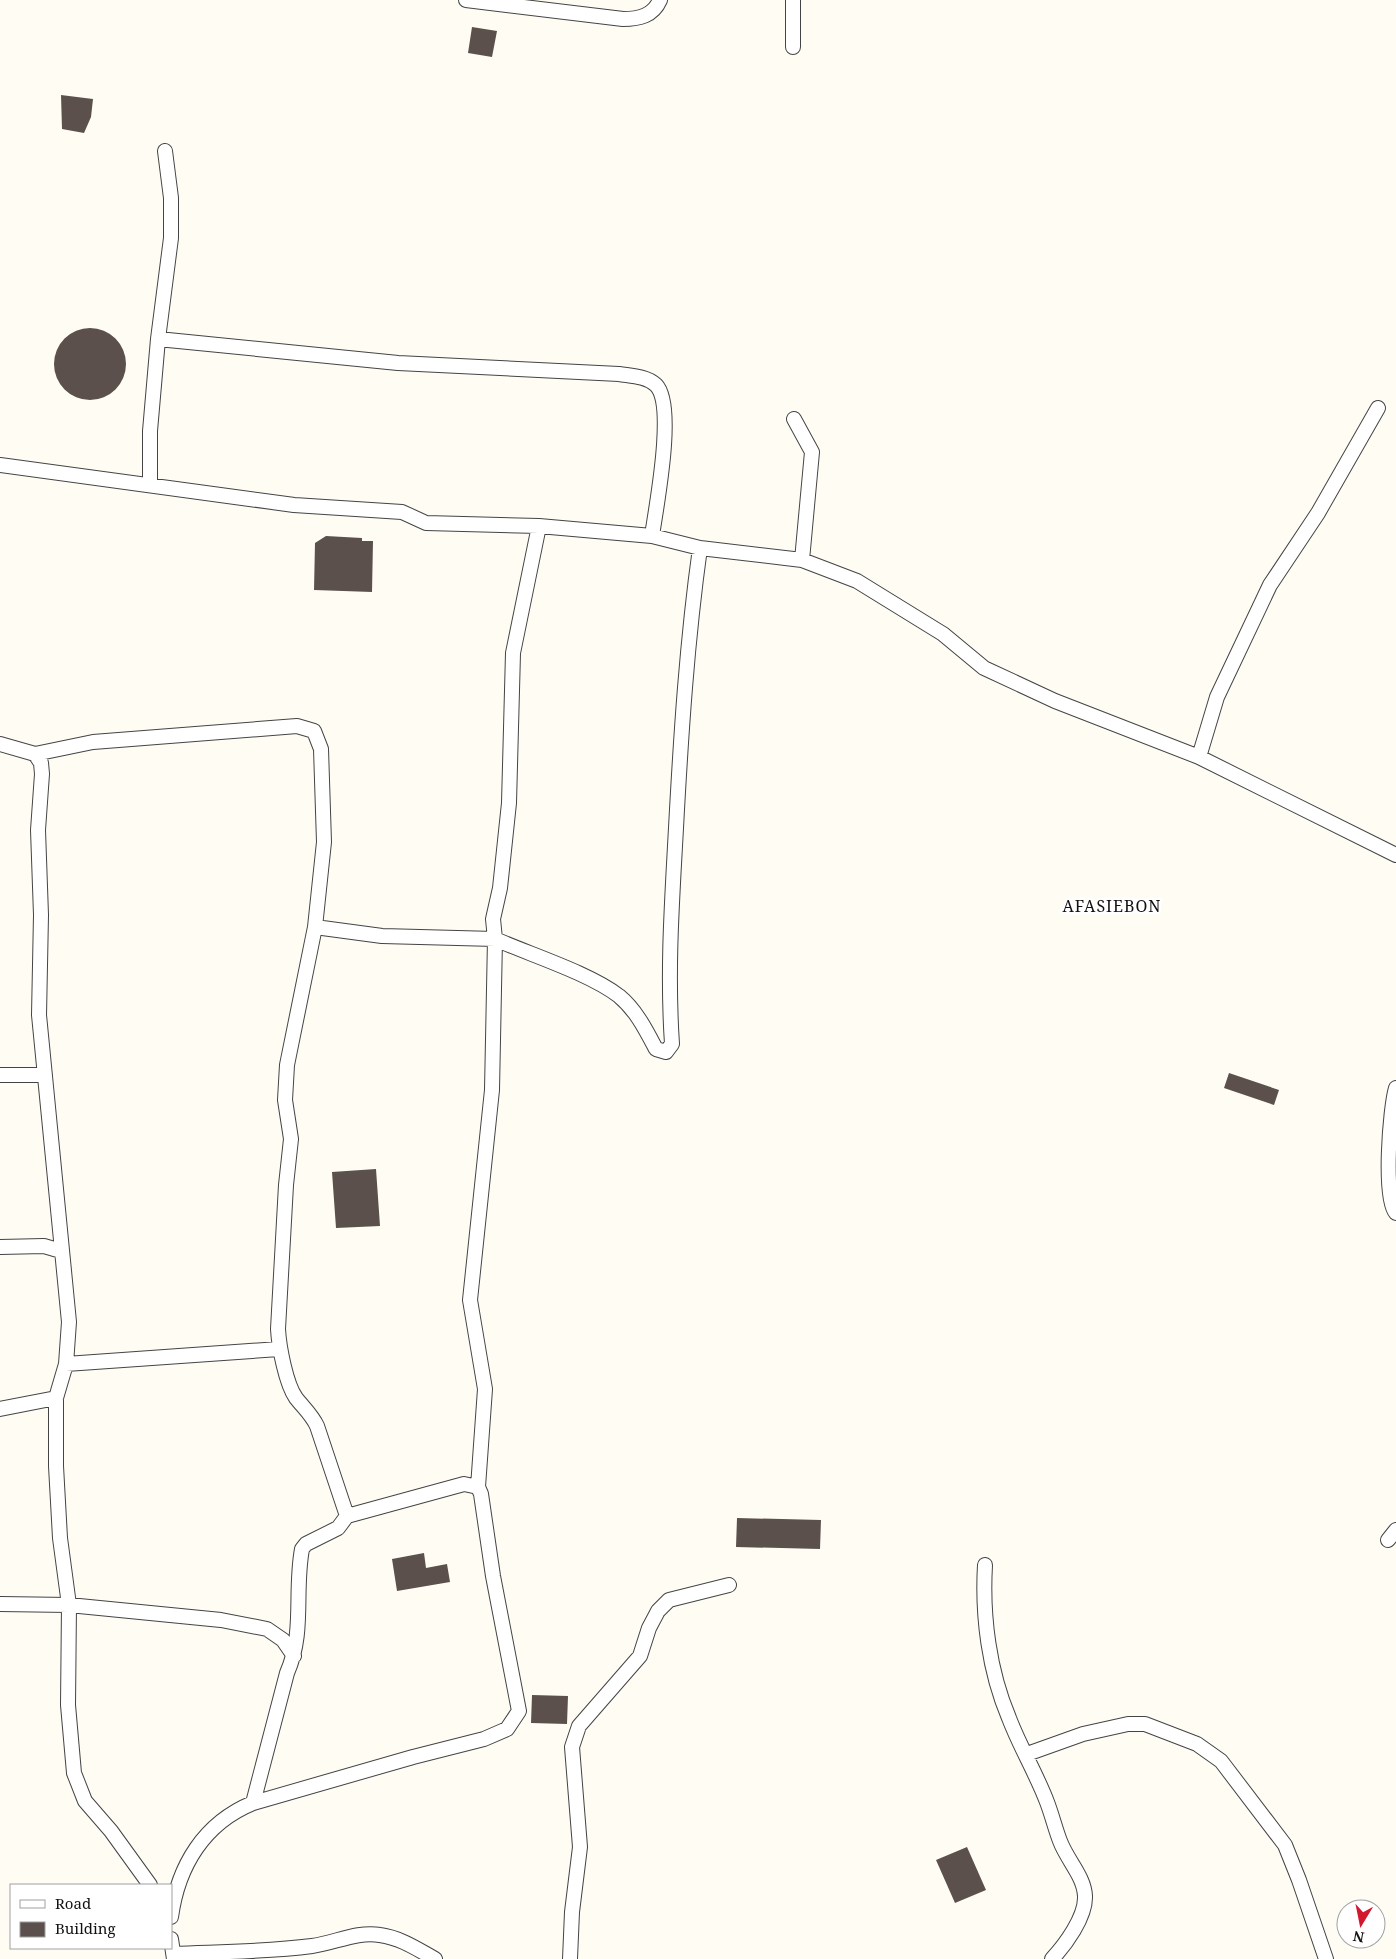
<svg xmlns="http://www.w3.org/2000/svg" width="1396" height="1959" viewBox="0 0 1396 1959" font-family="'Noto Serif',serif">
	<rect width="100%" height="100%" fill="#fffcf4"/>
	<path fill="#5b504c" d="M 472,27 L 497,31 L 492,57 L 468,53 Z
		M 61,95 L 93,99 L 91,117 L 84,133 L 62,129 Z
		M54 364a36 36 0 1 1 72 0a36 36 0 1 1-72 0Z
		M 326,536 L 362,538 L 362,541 L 373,541 L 372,592 L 314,590 L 315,543 Z
		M 1229,1073 L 1279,1090 L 1274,1105 L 1224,1088 Z
		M 376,1169 L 380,1226 L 336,1228 L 332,1172 Z
		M 737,1518 L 821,1520 L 820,1549 L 736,1547 Z
		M 424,1553 L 426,1568 L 447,1564 L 450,1582 L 397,1591 L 392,1559 Z
		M 532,1695 L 568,1696 L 567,1724 L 531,1723 Z
		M 967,1847 L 986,1890 L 955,1903 L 936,1860 Z"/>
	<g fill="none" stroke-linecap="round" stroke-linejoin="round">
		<defs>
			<path id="street" d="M 466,0 L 623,19 C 639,19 653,16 660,0
				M 793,0 L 793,47
				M 158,339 L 171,238 L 171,198 L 165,151
				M 794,419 L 812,452 L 802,560
				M 0,465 L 294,505 L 402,512 L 426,523 L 539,526 L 652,536 L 700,548 L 802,560 L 857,581 L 943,634 L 984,668 L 1055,701 L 1199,757 L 1396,855
				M 150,485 L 150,431 L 158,339 L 398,363 L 619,374 C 631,376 646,376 656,385 C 676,405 656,507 652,536
				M 0,744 L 35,754 L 41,763 L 42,774 L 38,830 L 41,915 L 39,1015 L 69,1322 L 66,1364 L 56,1398 L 56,1466 L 60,1538 L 69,1605 L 68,1705 L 74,1773 L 85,1801 L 111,1831 L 150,1885
				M 35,754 L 93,742 L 297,726 L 314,731 L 321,749 L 324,842 L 315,927 L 287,1065 L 285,1100 L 291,1139 L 286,1185 L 278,1329 C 279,1347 286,1384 296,1398 C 303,1407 312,1415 317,1426 L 347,1516 L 338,1528 L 306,1544 L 302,1549 C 294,1592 305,1632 287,1673 L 253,1803 C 204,1823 178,1866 171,1917
				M 1199,757 L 1217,697 L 1270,585 L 1318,513 L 1378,408
				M 315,927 L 382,936 L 495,939 L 493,919 L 500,888 L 509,803 L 513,653 L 539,526
				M 0,1075 L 45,1075
				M 1396,1088 C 1390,1108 1383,1199 1396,1213
				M 0,1247 L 44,1246 L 61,1251
				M 66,1364 L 279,1349
				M 0,1409 L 56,1398
				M 478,1487 L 485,1389 L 470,1300 L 492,1090 L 495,939 C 531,955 589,973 619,996 C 636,1010 646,1030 656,1049 L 666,1052 L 672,1044 C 667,970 672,902 676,828 C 681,734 687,641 700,548
				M 1388,1540 L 1396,1530
				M 985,1565 C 982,1616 989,1671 1009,1718 C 1020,1747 1036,1773 1047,1802 C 1052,1815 1055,1828 1060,1841 C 1067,1860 1084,1876 1085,1896 C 1086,1917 1065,1945 1052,1959
				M 0,1604 L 69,1605 L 221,1620 L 267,1629 L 283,1640 L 294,1656
				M 1027,1754 L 1083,1734 L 1128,1724 L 1145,1724 L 1197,1744 L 1221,1761 L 1285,1845 L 1299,1880 L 1326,1959
				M 253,1803 L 413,1757 L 484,1739 L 507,1729 L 519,1711 L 493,1576 L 481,1494 L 478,1487 L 464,1484 L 347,1516
				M 171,1939 L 174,1959
				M 174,1954 C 220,1952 266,1952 312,1946 C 335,1943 357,1931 380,1935 C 401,1938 417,1949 435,1959
				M 570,1959 L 572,1912 L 580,1847 L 572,1747 L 579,1726 L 640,1656 L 649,1628 L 658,1611 L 669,1600 L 729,1585"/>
		</defs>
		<use href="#street" stroke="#444" stroke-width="16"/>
		<use href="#street" stroke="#fff" stroke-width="14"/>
	</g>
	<g text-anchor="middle" stroke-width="5" stroke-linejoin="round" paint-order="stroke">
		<g font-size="16" letter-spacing="1" fill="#111" stroke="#fff">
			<text x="1112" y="912">AFASIEBON</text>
		</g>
	</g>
	<rect x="10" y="1884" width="162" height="65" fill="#ffffff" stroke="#a0a0a0"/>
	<rect x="20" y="1900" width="25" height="8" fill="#ffffff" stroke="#a0a0a0"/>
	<text x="55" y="1909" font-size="15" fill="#111111">Road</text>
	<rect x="20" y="1922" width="25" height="15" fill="#5b504c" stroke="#a0a0a0"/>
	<text x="55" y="1934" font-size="15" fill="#111111">Building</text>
	<g transform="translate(1361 1924) rotate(190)"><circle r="24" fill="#ffffff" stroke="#a0a0a0"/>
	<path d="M0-4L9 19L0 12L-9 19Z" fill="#d1182f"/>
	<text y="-8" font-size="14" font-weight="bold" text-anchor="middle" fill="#111111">N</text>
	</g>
</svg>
